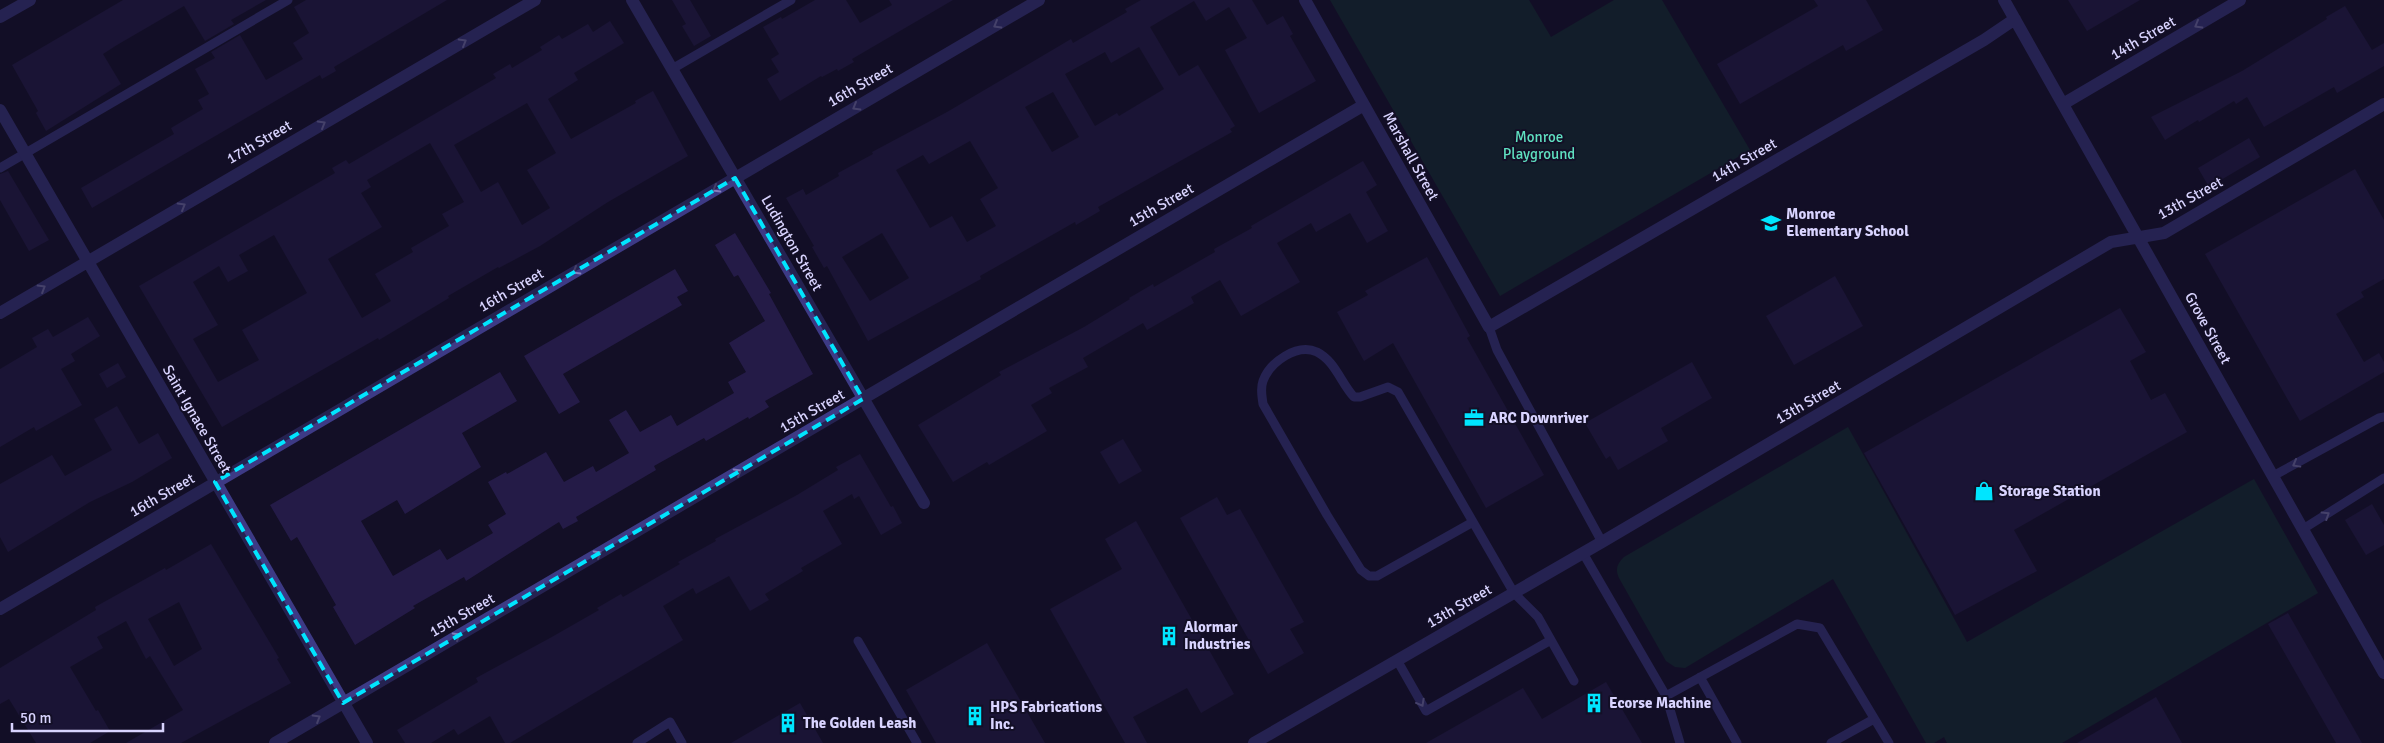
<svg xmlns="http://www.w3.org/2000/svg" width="2384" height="743" viewBox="0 0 2384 743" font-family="Signika,sans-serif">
	<rect width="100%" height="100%" fill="#130f26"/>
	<path fill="#12302f" d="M 1330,0 L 1529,0 L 1551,37 L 1614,0 L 1662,0 L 1750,150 L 1500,296 Z
		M 1848,427 L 1967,642 L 2254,479 L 2318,593 L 2062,743 L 1947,743 L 1944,737 L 1934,743 L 1926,743 L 1833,579 L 1685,668 L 1675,667 L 1666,661 L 1619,578 C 1615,569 1617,564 1624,557 Z"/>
	<path fill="#241b47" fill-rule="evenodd" d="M 123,0 L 266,0 L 231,20 L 234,24 L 205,41 L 184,6 L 117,45 L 103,54 L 121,84 L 46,131 L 36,113 L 38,111 L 12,65 Z
		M 306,0 L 447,0 L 334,67 L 336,71 L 322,79 L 320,75 L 92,208 L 81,188 L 174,134 L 171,128 L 203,109 L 198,100 L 209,94 L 195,69 L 215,58 L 211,52 L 240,35 L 266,80 L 303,59 L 293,43 L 309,33 L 294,7 Z
		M 672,0 L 690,0 L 711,36 L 694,46 L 682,26 L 686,24 Z
		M 815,0 L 846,0 L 860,23 L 892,5 L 889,0 L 953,0 L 852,59 L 854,62 L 838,71 L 837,69 L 822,77 L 821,76 L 780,101 L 767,79 L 779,72 L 771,59 L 779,54 L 763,27 L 781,17 L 782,19 Z
		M 1141,0 L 1252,0 L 1267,25 L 1283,16 L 1293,34 L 1290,36 L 1316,81 L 1259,113 L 1225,50 L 1247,38 L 1229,7 L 1206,21 L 1194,1 L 1150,27 L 1179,76 L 1198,65 L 1235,126 L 1230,129 L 1232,132 L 1098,207 L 1100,211 L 1076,225 L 1075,222 L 980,276 L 981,279 L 868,341 L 827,266 L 824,268 L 812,247 L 814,246 L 786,198 L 803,189 L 806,195 L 839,176 L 838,173 L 873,154 L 872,152 L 947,112 L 1071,39 L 1073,43 L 1127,12 L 1125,9 ZM 1139,47 L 1164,89 L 1119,116 L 1117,113 L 1095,126 L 1065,74 L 1105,52 L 1111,63 ZM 1053,92 L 1079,137 L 1052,152 L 1025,107 ZM 970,141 L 998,188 L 980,199 L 996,226 L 967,242 L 952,216 L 930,228 L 896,170 L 923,155 L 929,164 ZM 882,233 L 909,278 L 870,301 L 842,257 Z
		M 1814,0 L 1866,0 L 1883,30 L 1846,51 L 1843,45 L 1740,104 L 1717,64 L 1818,6 Z
		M 2068,0 L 2140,0 L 2087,31 Z
		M 2345,6 L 2372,50 L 2384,43 L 2384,66 L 2337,93 L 2334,87 L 2264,127 L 2247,97 L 2236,104 L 2234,101 L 2199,122 L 2198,120 L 2165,140 L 2151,117 L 2242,71 L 2327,19 L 2326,17 Z
		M 610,21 L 624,43 L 574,73 L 578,80 L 548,99 L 571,139 L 636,103 L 635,101 L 653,91 L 688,156 L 608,202 L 540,246 L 499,268 L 498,267 L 448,296 L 449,298 L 379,340 L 378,338 L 222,427 L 139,286 L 335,173 L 332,168 L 346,160 L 349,164 L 496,78 L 493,74 L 510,64 L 512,68 L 542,50 L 540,47 L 559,35 L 562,39 L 588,24 L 593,32 ZM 527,103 L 556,153 L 527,170 L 550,208 L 522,225 L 498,182 L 481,192 L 454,145 ZM 430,143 L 464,202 L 442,214 L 449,226 L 411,248 L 413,252 L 375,274 L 391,301 L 362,318 L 328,259 L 382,227 L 361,193 L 371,187 L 367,180 ZM 274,235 L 307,293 L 242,330 L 259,360 L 218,382 L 193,339 L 218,325 L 193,282 L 219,266 L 228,282 L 248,271 L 239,255 Z
		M 2249,138 L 2260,157 L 2209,187 L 2198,168 Z
		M 1363,161 L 1377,185 L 1366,192 L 1388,231 L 1367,243 L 1350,213 L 1316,232 L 1311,223 L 1277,243 L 1300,282 L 1241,316 L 1220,280 L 1191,297 L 1194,303 L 1147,330 L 1143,323 L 1083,358 L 1088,367 L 1049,388 L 1052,393 L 1031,405 L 1047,431 L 989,465 L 987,462 L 953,482 L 918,425 L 1001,375 L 999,372 L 1084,327 L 1130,299 L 1129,298 L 1153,284 L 1154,287 L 1215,252 L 1214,249 L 1252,228 L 1251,226 Z
		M 2355,169 L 2384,220 L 2384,279 L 2361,292 L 2364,297 L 2336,314 L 2364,362 L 2379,353 L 2384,362 L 2384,372 L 2300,421 L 2205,254 Z
		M 8,171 L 49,240 L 29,251 L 0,200 L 0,174 Z
		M 735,233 L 771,293 L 769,294 L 813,374 L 765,401 L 769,407 L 749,419 L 748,417 L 706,441 L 704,438 L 654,466 L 656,470 L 576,517 L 578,521 L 563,529 L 559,522 L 466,581 L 464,577 L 413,606 L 415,608 L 355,645 L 333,607 L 336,605 L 297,537 L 291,541 L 270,505 L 500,372 L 517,401 L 462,433 L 481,467 L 405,514 L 397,500 L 361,521 L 393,576 L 440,549 L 447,560 L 493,533 L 488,525 L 506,514 L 488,482 L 506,472 L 507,474 L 546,452 L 564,482 L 593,466 L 596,472 L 629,453 L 609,420 L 626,410 L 640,432 L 671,415 L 677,426 L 734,393 L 728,382 L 746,372 L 729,343 L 765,321 L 738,275 L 734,277 L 715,245 Z
		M 1427,257 L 1470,336 L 1467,338 L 1544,475 L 1486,508 L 1393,343 L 1364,361 L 1337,312 L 1368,295 L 1365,291 Z
		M 675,269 L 688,291 L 677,297 L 682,305 L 563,374 L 580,402 L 559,414 L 524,356 Z
		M 1835,276 L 1863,326 L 1794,365 L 1766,316 Z
		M 2120,308 L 2146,352 L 2130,361 L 2151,400 L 2165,393 L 2187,432 L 2014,530 L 2037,571 L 1955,615 L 1864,453 Z
		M 88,317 L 100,336 L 71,354 L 75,361 L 61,369 L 82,405 L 36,431 L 34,427 L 0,447 L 0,369 L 37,347 L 32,338 L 48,329 L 53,337 Z
		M 1692,362 L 1712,398 L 1661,428 L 1668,441 L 1618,470 L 1610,456 L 1606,459 L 1585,423 Z
		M 118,363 L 126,377 L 107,388 L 99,374 Z
		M 117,406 L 139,444 L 158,433 L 172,458 L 132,482 L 90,502 L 8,552 L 0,537 L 0,484 L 52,455 L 65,476 L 112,450 L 94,419 Z
		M 1123,439 L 1142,471 L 1119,484 L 1100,452 Z
		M 860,454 L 891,507 L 893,506 L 902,523 L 881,535 L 859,496 L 854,499 L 852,494 L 823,511 L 842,544 L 801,568 L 803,571 L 765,594 L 769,600 L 750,611 L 729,576 L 696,594 L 693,588 L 663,606 L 683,640 L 510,743 L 505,743 L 490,716 L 458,735 L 454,729 L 431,743 L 405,743 L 397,730 L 478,682 L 476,678 L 550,638 L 599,610 L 597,608 L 621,594 L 623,597 L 680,564 L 678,562 L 716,541 L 715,539 L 797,495 L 838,470 L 836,467 Z
		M 1217,497 L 1227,515 L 1240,509 L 1304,622 L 1290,629 L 1304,653 L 1268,674 L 1180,518 Z
		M 2372,504 L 2384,525 L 2384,545 L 2366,555 L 2345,520 Z
		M 1136,521 L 1234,694 L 1201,713 L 1187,688 L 1133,717 L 1147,743 L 1125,743 L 1050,609 L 1122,569 L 1105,539 Z
		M 211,544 L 279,658 L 277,659 L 291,683 L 181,743 L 126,743 L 183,710 L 150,656 L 146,659 L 126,621 L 97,637 L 103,648 L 70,667 L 96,711 L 98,710 L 110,731 L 90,743 L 36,743 L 9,699 L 0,704 L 0,668 L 96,610 L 95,607 L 165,568 L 166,570 ZM 179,602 L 202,649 L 174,666 L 148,619 Z
		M 2288,613 L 2362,743 L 2336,743 L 2268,624 Z
		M 987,643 L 1045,743 L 936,743 L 906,690 Z
		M 1606,682 L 1642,743 L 1426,743 L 1523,688 L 1542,719 Z
		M 2156,697 L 2182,743 L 2077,743 Z
		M 800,703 L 823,743 L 731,743 Z"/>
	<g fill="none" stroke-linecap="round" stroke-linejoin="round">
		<path stroke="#3d3a85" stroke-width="9" d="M 672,69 L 791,0
			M 0,168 L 288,0
			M 1489,327 L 1497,350 L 1602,542
			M 2273,476 L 2379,418 L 2384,417
			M 1473,522 L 1377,576 L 1369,576 L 1361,570 L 1327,515 L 1263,404 C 1262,396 1260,389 1263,381 C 1270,362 1297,343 1317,352 C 1335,361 1341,383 1354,397 L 1360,397 L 1388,387 L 1398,392 L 1514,593 L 1538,617 L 1574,681
			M 2303,529 L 2384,478
			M 1583,553 L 1666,696 L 1680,743
			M 858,641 L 917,743
			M 1397,660 L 1426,711 L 1551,640
			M 1700,677 L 1737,743
			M 1666,696 L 1797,624 L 1820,628 L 1889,743
			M 637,743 L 670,722 L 682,743
			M 1831,743 L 1874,719"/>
		<path stroke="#3d3a85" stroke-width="12" d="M 632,0 L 924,503
			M 1305,0 L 1489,327 L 1984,40 L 2015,19
			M 2004,0 L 2384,673
			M 0,17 L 30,0
			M 2063,104 L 2240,0
			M 0,110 L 367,743
			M 0,313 L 535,0
			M 0,609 L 1039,0
			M 275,743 L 1364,105
			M 1254,743 L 1602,542 L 2111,242 L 2164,233 L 2384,104"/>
	</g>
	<defs><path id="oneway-chevron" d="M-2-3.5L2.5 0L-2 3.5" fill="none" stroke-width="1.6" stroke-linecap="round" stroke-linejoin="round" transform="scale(1.25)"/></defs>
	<g stroke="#837fbc">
		<use href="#oneway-chevron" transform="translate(997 25) rotate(150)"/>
		<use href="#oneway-chevron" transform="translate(2198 25) rotate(150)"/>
		<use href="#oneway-chevron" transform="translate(463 42) rotate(-30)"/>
		<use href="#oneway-chevron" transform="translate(856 107) rotate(150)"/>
		<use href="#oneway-chevron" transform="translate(322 124) rotate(-30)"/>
		<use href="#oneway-chevron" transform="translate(716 189) rotate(150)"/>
		<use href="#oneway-chevron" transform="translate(182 206) rotate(-30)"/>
		<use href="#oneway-chevron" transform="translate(576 271) rotate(150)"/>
		<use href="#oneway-chevron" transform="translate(42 288) rotate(-31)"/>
		<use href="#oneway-chevron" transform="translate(2296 464) rotate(151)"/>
		<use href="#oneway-chevron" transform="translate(738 472) rotate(-30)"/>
		<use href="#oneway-chevron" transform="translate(2326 515) rotate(-32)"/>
		<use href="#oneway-chevron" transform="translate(598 554) rotate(-30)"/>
		<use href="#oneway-chevron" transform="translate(457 636) rotate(-30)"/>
		<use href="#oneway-chevron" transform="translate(1421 703) rotate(61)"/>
		<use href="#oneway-chevron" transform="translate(317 718) rotate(-31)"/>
	</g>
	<path d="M0 0H2384V743H0ZM 735,178 L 863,399 L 343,703 L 215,482 Z" fill="#130f26" fill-opacity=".55" fill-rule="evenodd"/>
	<path fill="none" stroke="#00e5ff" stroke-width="4" stroke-dasharray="10 6" stroke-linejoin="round" d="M 735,178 L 863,399 L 343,703 L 215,482 Z"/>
	<defs>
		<symbol id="school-bare" viewBox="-9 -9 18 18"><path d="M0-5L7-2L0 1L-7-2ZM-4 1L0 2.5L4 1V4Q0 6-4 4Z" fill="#00e5ff" stroke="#130f26" stroke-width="2.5" paint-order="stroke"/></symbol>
		<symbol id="office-bare" viewBox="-9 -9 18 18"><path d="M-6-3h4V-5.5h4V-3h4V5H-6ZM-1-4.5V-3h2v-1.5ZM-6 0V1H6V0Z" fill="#00e5ff" stroke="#130f26" stroke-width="2.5" paint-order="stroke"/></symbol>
		<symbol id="shop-bare" viewBox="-9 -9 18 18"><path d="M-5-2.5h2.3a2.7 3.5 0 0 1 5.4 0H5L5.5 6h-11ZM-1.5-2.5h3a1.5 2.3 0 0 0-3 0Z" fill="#00e5ff" stroke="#130f26" stroke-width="2.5" paint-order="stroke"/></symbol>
		<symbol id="building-bare" viewBox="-9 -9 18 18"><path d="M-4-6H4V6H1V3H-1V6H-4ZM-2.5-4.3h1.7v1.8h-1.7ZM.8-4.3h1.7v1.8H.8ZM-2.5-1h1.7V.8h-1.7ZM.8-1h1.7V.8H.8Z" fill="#00e5ff" stroke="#130f26" stroke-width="2.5" paint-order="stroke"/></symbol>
	</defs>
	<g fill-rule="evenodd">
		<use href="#school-bare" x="1757" y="209" width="28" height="28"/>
		<use href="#office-bare" x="1460" y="404" width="28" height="28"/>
		<use href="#shop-bare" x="1970" y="477" width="28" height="28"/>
		<use href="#building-bare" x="1155" y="622" width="28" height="28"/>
		<use href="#building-bare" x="1580" y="689" width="28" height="28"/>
		<use href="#building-bare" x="961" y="702" width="28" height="28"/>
		<use href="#building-bare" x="774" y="709" width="28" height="28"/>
	</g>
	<g text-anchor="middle" stroke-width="4" stroke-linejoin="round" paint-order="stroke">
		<g font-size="15" fill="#d9d4ff" stroke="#130f26">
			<text transform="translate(2143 38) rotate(-30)" y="5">14th Street</text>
			<text transform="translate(860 85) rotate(-30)" y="5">16th Street</text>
			<text transform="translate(259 142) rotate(-30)" y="5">17th Street</text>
			<text transform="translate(1411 156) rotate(61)" y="5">Marshall Street</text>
			<text transform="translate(1744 160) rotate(-30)" y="5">14th Street</text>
			<text transform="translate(2190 198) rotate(-29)" y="5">13th Street</text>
			<text transform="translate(1161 205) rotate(-30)" y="5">15th Street</text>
			<text transform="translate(792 243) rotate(60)" y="5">Ludington Street</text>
			<text transform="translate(511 290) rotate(-30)" y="5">16th Street</text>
			<text transform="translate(2208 328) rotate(61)" y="5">Grove Street</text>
			<text transform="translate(1808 402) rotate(-30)" y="5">13th Street</text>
			<text transform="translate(812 411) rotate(-30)" y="5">15th Street</text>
			<text transform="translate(197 419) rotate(60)" y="5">Saint Ignace Street</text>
			<text transform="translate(162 495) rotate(-30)" y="5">16th Street</text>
			<text transform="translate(1459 606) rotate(-30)" y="5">13th Street</text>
			<text transform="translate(462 615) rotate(-30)" y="5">15th Street</text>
		</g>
		<g font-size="15" fill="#5fe0c0" stroke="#130f26">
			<text x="1539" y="142">Monroe<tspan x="1539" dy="17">Playground</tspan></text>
		</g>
		<g font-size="15" font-weight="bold" fill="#d9d4ff" stroke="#130f26" text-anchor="start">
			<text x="1786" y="219">Monroe<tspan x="1786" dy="17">Elementary School</tspan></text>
			<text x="1489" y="423">ARC Downriver</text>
			<text x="1999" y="496">Storage Station</text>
			<text x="1184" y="632">Alormar<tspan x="1184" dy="17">Industries</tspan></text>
			<text x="1609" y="708">Ecorse Machine</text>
			<text x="990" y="712">HPS Fabrications<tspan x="990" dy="17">Inc.</tspan></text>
			<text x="803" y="728">The Golden Leash</text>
		</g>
	</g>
	<path d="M12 723v8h151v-8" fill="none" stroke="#d9d4ff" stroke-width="2.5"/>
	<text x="20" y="723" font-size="15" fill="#d9d4ff" stroke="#130f26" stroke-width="4" paint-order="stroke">50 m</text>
</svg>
